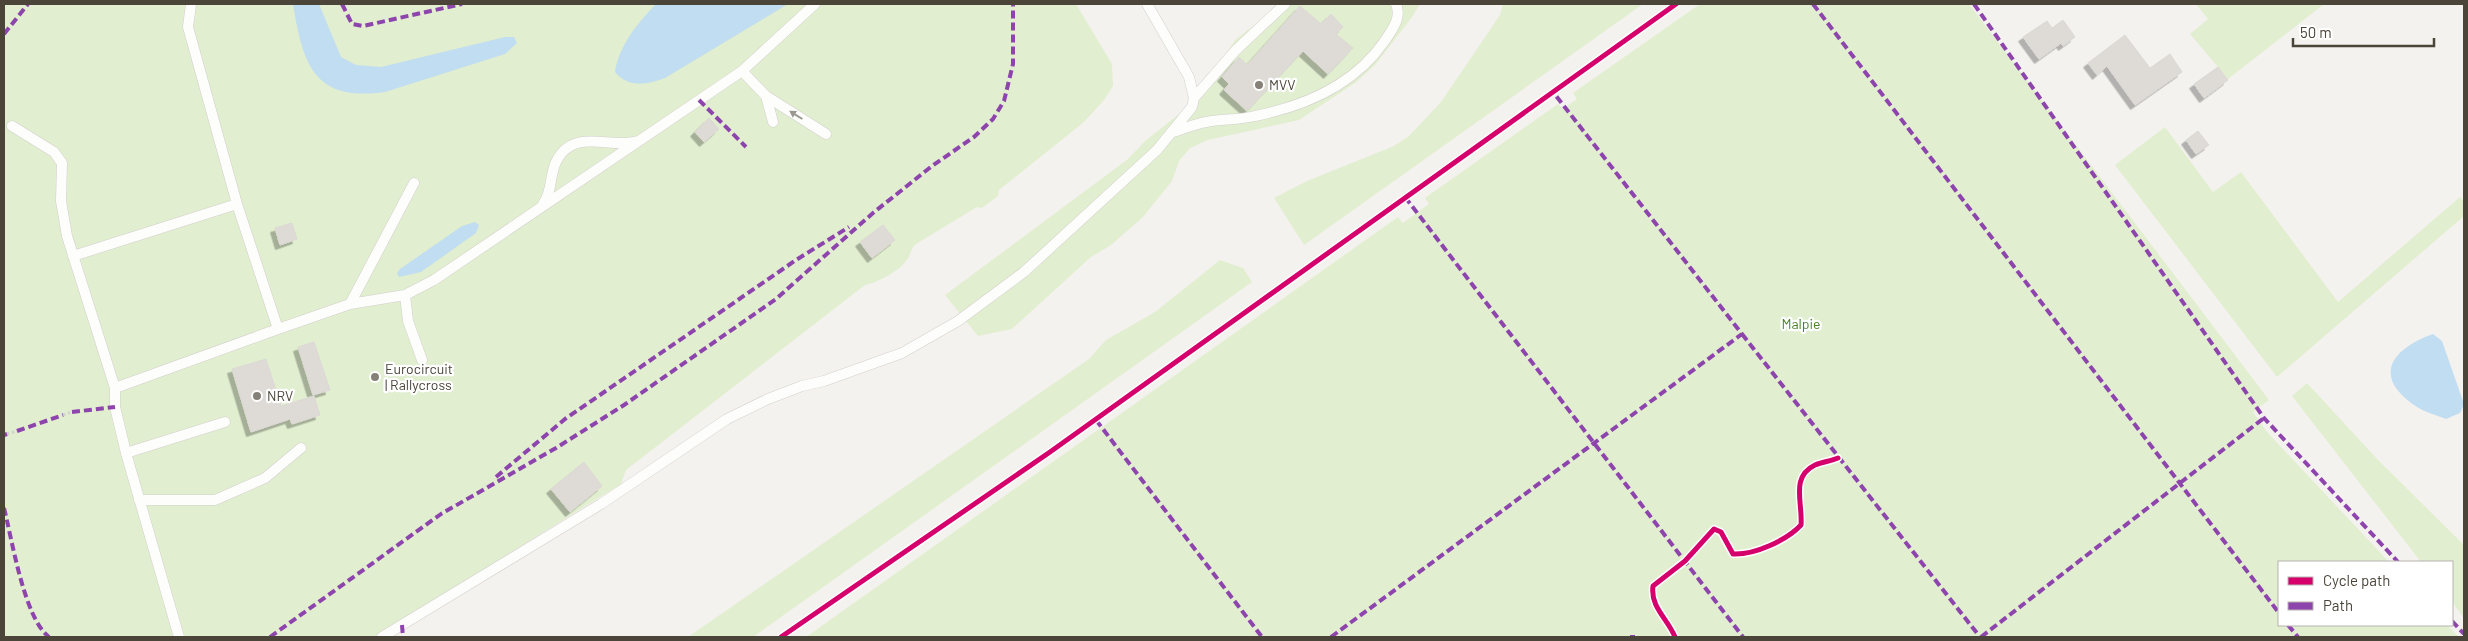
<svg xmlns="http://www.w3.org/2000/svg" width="2468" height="641" viewBox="0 0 2468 641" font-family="Barlow,sans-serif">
	<defs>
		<filter id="shadow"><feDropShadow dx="-4.5" dy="4.5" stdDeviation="0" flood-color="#0004"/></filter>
	</defs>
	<rect width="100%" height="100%" fill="#f4f2ee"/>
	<path fill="#e1eecf" d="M 4,4 L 1076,4 L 1112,64 L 1113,86 L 1104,100 L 1084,122 L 999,190 L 998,196 L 982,208 L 977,207 L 916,244 C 910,249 911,256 906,261 C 899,271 877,283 865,285 L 626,470 L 621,484 L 374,637 L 4,637 Z
		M 1279,4 L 1420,4 L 1412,17 L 1375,65 L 1355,83 L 1299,120 L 1208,140 L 1190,148 L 1179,161 L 1172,181 L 1143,217 L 1111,245 L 1091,257 L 1012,329 L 978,336 L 945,295 L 1128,159 L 1145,141 L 1197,100 L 1235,40 L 1275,9 Z
		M 1503,4 L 1643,4 L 1304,245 L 1274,198 L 1307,181 L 1394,146 L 1409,136 L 1441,102 L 1500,15 Z
		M 1700,4 L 1969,4 L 2269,400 L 2253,412 L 2267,432 L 2389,562 L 2279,562 L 2279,625 L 2447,625 L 2459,637 L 806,637 L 1398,217 L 1403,223 L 1429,204 L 1425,198 L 1558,104 L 1563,109 L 1577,99 L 1573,93 Z
		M 2196,4 L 2324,4 L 2228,79 L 2190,34 L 2208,19 Z
		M 2165,127 L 2213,192 L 2241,172 L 2338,302 L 2460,197 L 2464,202 L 2464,216 L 2277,377 L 2115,165 Z
		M 1220,260 L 1243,268 L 1252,282 L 753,637 L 688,637 L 1089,359 L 1106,340 L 1155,312 Z
		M 2307,383 L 2378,460 L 2464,545 L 2464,618 L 2452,602 L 2452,562 L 2421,562 L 2292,396 Z"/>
	<path fill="#c0ddf1" d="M 293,4 L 319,4 L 341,57 L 356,65 L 381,67 L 505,37 L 514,37 L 517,43 L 505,54 L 385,92 C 314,102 303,65 293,4 Z
		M 656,4 L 788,4 L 665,78 C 647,85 628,88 615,72 C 619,45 638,23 656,4 Z
		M 475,222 L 479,225 L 476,233 L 421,272 L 399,277 L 397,273 L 400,269 L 462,226 Z
		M 2433,334 L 2442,341 L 2464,404 L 2460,413 L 2446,419 C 2436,415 2425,412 2417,407 C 2371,377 2391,349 2433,334 Z"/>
	<path fill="#dedbd6" stroke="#dcd9d4" filter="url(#shadow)" d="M 1300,6 L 1321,24 L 1331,14 L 1343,27 L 1336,34 L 1353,48 L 1328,74 L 1303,51 L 1247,111 L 1224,90 L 1229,84 L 1222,77 L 1239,57 L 1247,65 Z
		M 2063,20 L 2075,37 L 2063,46 L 2061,43 L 2039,59 L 2023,37 L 2047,21 L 2052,28 Z
		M 2125,35 L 2150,68 L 2170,54 L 2182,72 L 2135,105 L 2107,66 L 2097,75 L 2088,63 Z
		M 2218,67 L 2228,80 L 2204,98 L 2194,84 Z
		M 709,118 L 719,129 L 704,142 L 695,132 Z
		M 2198,131 L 2209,145 L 2196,154 L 2186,140 Z
		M 292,223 L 297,239 L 280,245 L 275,228 Z
		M 883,225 L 895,240 L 872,258 L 860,242 Z
		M 314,342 L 330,390 L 313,395 L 298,347 Z
		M 266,359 L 281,406 L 314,396 L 320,415 L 292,424 L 290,419 L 251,432 L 232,369 Z
		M 584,462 L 602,486 L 570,512 L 551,489 Z"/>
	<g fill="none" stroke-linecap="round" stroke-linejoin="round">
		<defs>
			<path id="lane" d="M 742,71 L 766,96 L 826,134
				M 766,96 L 773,122
				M 1194,98 L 1235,51 L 1285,4
				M 12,126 L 54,152 L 62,163 L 61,201 L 67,236 L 115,388 L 115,407 L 126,453 L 179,637
				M 1173,132 C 1183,129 1195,124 1206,122 C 1222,119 1239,120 1255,116 C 1305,106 1354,85 1384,42 C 1392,30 1402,18 1396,4
				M 543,204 C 553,191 549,174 557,160 C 575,127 611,150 638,141
				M 73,256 L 237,204 L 188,27 L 191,4
				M 405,295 L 408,321 L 422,360
				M 350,304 L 414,183
				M 278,329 L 350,304 L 405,295 L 434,280 L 742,71 L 815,4
				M 115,388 L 278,329 L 237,204
				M 126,453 L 225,422
				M 139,500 L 215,500 L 265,478 L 301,448
				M 382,637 L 601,504 L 727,419 L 768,399 L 802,386 L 824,381 L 902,353 L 958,321 L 1024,272 L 1157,150 L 1192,107 L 1194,98 L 1189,77 L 1147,4"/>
		</defs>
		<use href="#lane" stroke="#d2d0cb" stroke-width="11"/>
		<path stroke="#d3d2cc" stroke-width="3" stroke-dasharray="2.5 2.5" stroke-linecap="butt" d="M 63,415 L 72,412
			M 7,434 L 17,431"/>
		<use href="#lane" stroke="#fdfdfc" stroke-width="10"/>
		<path stroke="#8e44ad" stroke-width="4" stroke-dasharray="8 4" stroke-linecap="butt" d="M 342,4 L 352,24 L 363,26 L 462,4
			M 1813,4 L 2279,613
			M 1974,4 L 2264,418 L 2398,562
			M 4,34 L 28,4
			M 699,100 L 746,147
			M 1405,197 L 1743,637
			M 1742,334 L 1980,637
			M 72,412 L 115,407
			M 1096,420 L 1262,637
			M 17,431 L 63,415
			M 4,435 L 7,434
			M 496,477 L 565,419 L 796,260 L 849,227
			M 4,508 C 12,539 24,618 49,637
			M 2452,621 L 2464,634
			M 402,625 L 403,637
			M 2288,625 L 2298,637
			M 270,637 L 441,514 L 556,448 L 624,405 L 776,299 L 873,213 L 932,166 L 974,137 L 993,119 L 1004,101 L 1013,64 L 1013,4
			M 1331,637 L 1742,334 L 1553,92
			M 1630,637 L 1635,637
			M 1981,637 L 2264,418"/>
		<defs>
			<path id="cycleway" d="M 781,637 L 1050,452 L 1676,4
				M 1675,637 C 1668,619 1650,607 1653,586 L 1685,561 L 1714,529 L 1721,532 L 1733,554 C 1755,555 1787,540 1801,525 C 1803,503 1790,477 1815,465 C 1822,462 1831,461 1838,458"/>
		</defs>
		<use href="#cycleway" stroke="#fff" stroke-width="8"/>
		<use href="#cycleway" stroke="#d6006c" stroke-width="5"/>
	</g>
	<defs><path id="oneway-solid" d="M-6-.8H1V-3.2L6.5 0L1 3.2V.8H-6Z" transform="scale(1.25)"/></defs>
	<use fill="#9b9791" href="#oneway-solid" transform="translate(796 115) rotate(-148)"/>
	<g fill="#868178" stroke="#fff" stroke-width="2">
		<circle cx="1259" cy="85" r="5"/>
		<circle cx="375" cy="377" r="5"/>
		<circle cx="257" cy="396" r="5"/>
	</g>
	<g text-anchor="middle" stroke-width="4.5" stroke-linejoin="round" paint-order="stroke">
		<g font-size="14" fill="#4b4439" stroke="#fff" text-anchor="start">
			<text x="1269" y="90">MVV</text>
			<text x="385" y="374">Eurocircuit<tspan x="385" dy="16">| Rallycross</tspan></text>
			<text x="267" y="401">NRV</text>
		</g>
		<g font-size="14" fill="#4a7f2a" stroke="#fff">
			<text x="1801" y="329">Malpie</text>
		</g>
	</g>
	<rect width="2468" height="641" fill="none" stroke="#4b4439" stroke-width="10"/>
	<rect x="2278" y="561" width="175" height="65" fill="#ffffff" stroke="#b7b4b0"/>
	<rect x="2288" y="577" width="25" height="8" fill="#d6006c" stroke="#b7b4b0"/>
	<text x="2323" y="586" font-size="15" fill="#4b4439">Cycle path</text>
	<rect x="2288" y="602" width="25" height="8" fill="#8e44ad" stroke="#b7b4b0"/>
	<text x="2323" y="611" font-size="15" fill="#4b4439">Path</text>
	<path d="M2293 38v8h141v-8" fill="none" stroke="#4b4439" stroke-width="2.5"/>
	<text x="2300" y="38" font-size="15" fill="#4b4439" stroke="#ffffff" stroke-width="4" paint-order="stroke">50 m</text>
</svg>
